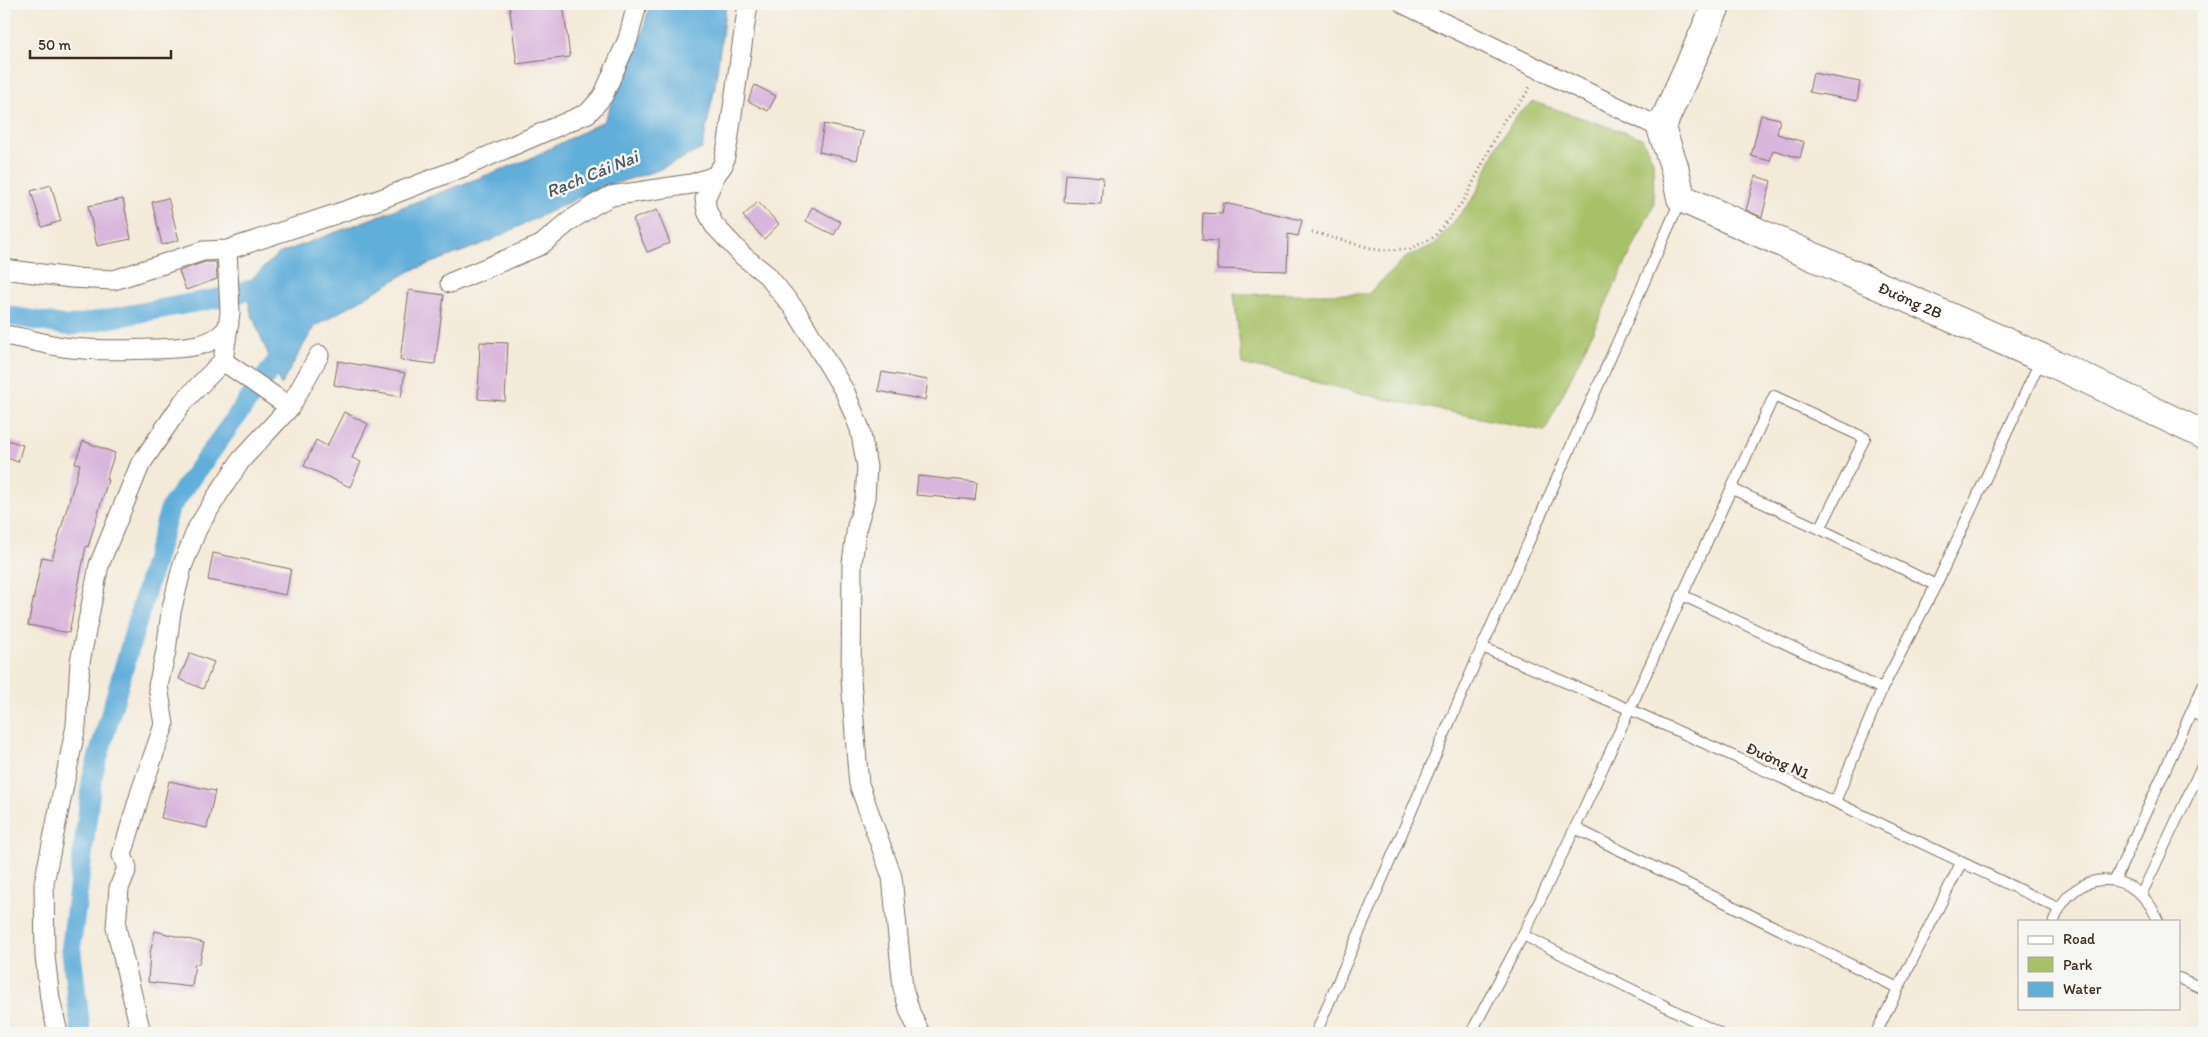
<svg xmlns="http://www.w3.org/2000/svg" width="2208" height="1037" viewBox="0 0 2208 1037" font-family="Itim,sans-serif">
	<rect width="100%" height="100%" fill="#f6f6f2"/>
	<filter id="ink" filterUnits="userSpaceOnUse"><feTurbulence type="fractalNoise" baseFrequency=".02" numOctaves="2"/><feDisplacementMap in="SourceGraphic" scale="10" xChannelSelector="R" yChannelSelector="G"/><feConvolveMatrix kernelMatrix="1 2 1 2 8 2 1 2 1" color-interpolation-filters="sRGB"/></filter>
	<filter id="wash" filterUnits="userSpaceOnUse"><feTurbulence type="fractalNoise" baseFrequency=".0096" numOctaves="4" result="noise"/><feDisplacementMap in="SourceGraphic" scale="20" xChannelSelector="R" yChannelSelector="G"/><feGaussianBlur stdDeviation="1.12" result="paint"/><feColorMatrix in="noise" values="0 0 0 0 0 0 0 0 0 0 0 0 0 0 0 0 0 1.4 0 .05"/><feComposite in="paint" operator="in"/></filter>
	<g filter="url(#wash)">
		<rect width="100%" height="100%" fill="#f4ead9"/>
		<path fill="#a7c168" stroke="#717643" d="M 1534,102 L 1642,138 L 1653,161 L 1654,204 L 1545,431 L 1380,398 L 1242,364 L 1234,294 L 1368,294 L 1405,258 L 1435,244 L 1475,196 L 1499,142 L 1517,115 Z"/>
		<path fill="#60aeda" stroke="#4e6c7c" d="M 650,4 L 726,4 L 715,86 L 702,149 L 656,171 L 596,189 L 485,243 L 410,271 L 314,327 L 281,385 L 251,313 L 245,285 L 278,254 L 529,159 L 604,121 L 641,38 Z"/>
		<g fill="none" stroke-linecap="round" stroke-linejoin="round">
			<path stroke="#60aeda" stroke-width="20" d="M 4,315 L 69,326 L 224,297 L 271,284
				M 81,1033 L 71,948 L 92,778 L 170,508 L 289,344"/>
		</g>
		<g id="blocks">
			<path fill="#d9b6db" d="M 509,4 L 563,4 L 570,57 L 517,64 Z
				M 1813,73 L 1860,82 L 1857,101 L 1809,92 Z
				M 755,85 L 776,96 L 768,111 L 748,101 Z
				M 1761,115 L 1780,119 L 1777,134 L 1804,142 L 1800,158 L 1773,150 L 1770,161 L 1751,156 Z
				M 824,124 L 863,132 L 857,160 L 819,152 Z
				M 1066,174 L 1103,177 L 1101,204 L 1064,202 Z
				M 1755,176 L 1771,181 L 1762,217 L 1746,210 Z
				M 51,185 L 61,221 L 42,227 L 31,191 Z
				M 168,198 L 179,240 L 162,245 L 152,202 Z
				M 123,199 L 131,239 L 97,246 L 88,206 Z
				M 758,202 L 779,224 L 764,239 L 743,216 Z
				M 1224,203 L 1302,220 L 1298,236 L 1288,234 L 1287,271 L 1217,269 L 1217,241 L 1202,240 L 1203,213 L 1222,214 Z
				M 812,207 L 841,222 L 834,235 L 806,221 Z
				M 657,210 L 670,243 L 647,252 L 633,219 Z
				M 205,262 L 216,262 L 217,279 L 186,290 L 179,271 Z
				M 409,290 L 444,295 L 435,364 L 400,360 Z
				M 480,342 L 508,343 L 505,401 L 478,399 Z
				M 338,361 L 405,373 L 401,397 L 334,385 Z
				M 882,372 L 928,380 L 925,400 L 878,391 Z
				M 344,412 L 368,424 L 352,458 L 361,462 L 350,487 L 304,466 L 316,440 L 327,446 Z
				M 4,439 L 23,445 L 18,462 L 4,457 Z
				M 83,441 L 115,453 L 106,480 L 108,480 L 88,547 L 86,546 L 69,633 L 28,625 L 42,557 L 52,559 L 80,464 L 75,463 Z
				M 918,476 L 977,482 L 975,500 L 916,495 Z
				M 213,553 L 291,569 L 286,595 L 208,580 Z
				M 190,653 L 214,662 L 203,689 L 179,679 Z
				M 169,781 L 215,791 L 207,828 L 161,818 Z
				M 155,931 L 204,943 L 199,964 L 195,963 L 192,987 L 148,982 L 150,953 Z"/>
		</g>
	</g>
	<g filter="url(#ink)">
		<use href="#blocks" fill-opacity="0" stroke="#7c6d5f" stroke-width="1"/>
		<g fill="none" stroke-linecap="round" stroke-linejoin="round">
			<defs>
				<path id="lane" d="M 1732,489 L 1820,529
					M 1682,595 L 1882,689
					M 1482,647 L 1631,710 L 1835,802 L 2058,908
					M 2193,713 L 2204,718
					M 1835,802 L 1882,689 L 1936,585 L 2041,359
					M 1575,828 L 1898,988
					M 2115,880 L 2204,684
					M 2142,893 L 2204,762
					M 2054,921 C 2072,866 2138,867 2158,921
					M 1523,935 L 1719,1033
					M 2179,978 L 2204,989
					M 1316,1033 L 1482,647 L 1681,199
					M 1471,1033 L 1523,935 L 1575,828 L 1774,396 L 1865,438 L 1820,529 L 1936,585
					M 1876,1033 L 1961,863"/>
				<path id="street" d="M 748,4 L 728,142 L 723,165 L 715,176 L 705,199 L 707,211 L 714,225 L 743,256 L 767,275 L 796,311 L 845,392 L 860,429 L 867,467 L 865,498 L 857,526 L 852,563 L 851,679 L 857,762 L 859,784 L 892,877 L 903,988 L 910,1012 L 920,1033
					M 1404,4 L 1661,128
					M 227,250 L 230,313 L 223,361 L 290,407
					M 4,269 L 71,278 L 114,280 L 203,251 L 227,250 L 381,199 L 461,168 L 588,113 L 603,96 L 628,39 L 637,4
					M 450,283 L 541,245 L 571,220 L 594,205 L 611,196 L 691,184 L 715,176
					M 4,335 C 27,338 49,346 72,348 C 100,351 128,350 157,349 C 172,348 188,348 203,344 C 214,340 225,335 229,324
					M 58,1033 L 50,999 L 45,956 L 44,883 L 76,726 L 80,662 L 99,565 L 140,465 L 183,402 L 223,361
					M 141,1033 L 116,927 L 119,888 L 127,868 L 122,855 L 141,791 L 164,725 L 158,686 L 166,651 L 171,612 L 182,567 L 197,529 L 217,496 L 241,460 L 290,407 L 319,355"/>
				<g id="secondary">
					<path id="s1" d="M 1717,4 L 1661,128 L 1674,166 L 1681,198 L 2042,358 L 2204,435"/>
				</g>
			</defs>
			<use href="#lane" stroke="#7c6d5f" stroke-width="12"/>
			<use href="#street" stroke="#7c6d5f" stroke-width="21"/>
			<use href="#secondary" stroke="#7c6d5f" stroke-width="30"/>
			<path stroke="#7c6d5f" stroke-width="3" stroke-dasharray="1 4" stroke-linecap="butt" d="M 1312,232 L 1378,250 L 1410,249 L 1434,237 L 1465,199 L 1504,120 L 1524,97 L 1531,85"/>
			<use href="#lane" stroke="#fff" stroke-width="10"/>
			<use href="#street" stroke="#fff" stroke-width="19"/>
			<use href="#secondary" stroke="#fff" stroke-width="28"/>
		</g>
	</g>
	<g text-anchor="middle" stroke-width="5" stroke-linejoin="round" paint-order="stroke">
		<g font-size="16" fill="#3b2a1e" stroke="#f6f6f2">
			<text dy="6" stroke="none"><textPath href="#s1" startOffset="460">Đường 2B</textPath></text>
			<text transform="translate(1778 760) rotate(24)" y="6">Đường N1</text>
		</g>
		<g font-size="18" font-style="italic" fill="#485860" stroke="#f6f6f2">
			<text transform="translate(592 174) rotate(-22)" y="6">Rạch Cái Nai</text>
		</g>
	</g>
	<rect width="2208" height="1037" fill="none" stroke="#f6f6f2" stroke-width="20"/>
	<rect x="2018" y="920" width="162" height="90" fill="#f6f6f2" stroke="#aba49d"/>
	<rect x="2028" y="936" width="25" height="8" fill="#ffffff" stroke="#aba49d"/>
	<text x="2063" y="944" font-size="15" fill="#3b2a1e">Road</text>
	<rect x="2028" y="957" width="25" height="15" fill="#a7c168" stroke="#aba49d"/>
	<text x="2063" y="970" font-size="15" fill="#3b2a1e">Park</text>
	<rect x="2028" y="982" width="25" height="15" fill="#60aeda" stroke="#aba49d"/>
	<text x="2063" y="994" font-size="15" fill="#3b2a1e">Water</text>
	<path d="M30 50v8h141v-8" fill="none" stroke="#3b2a1e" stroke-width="2.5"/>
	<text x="38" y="50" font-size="15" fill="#3b2a1e" stroke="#f6f6f2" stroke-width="4" paint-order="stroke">50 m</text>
</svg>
